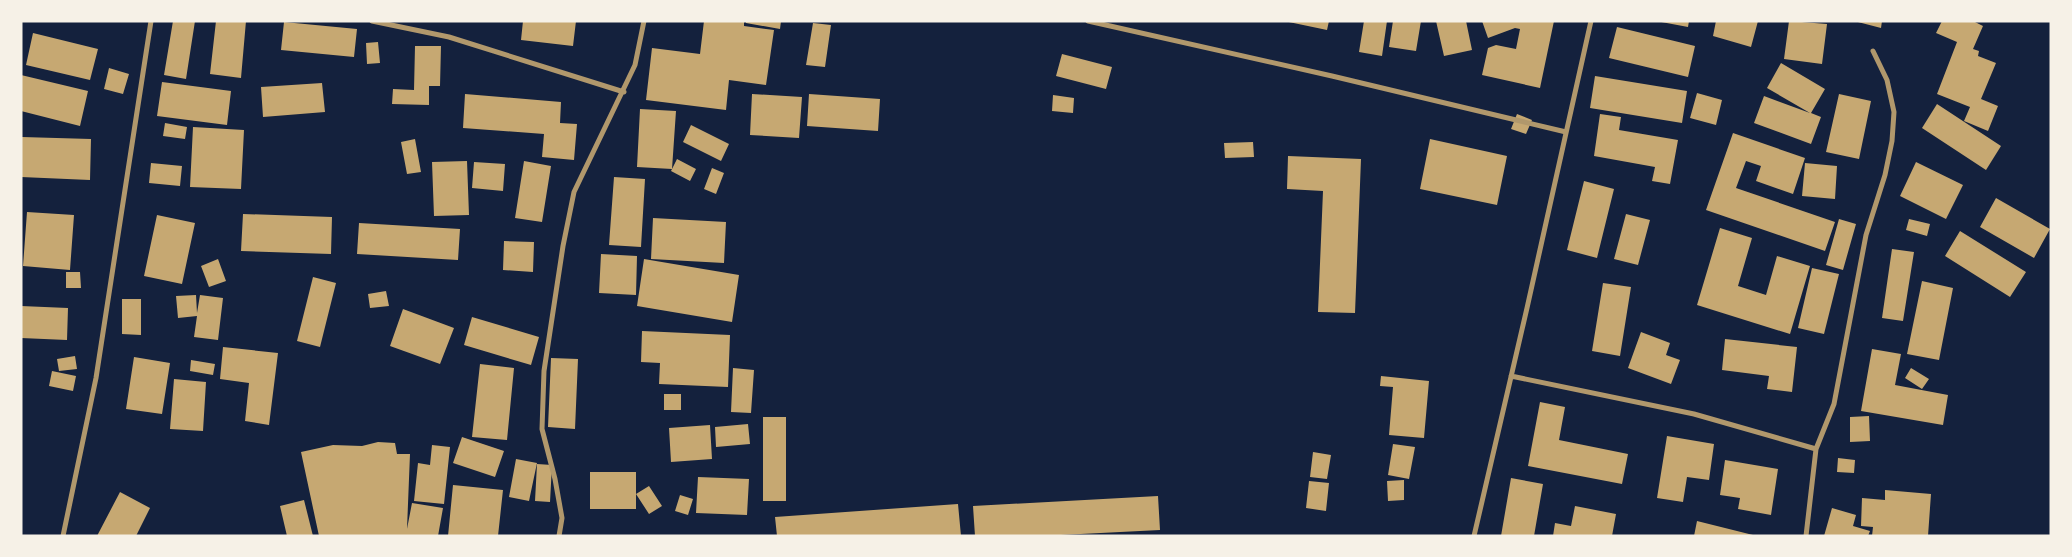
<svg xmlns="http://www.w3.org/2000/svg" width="2072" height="557" viewBox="0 0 2072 557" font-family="Ubuntu,sans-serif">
	<rect width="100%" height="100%" fill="#14213d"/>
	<path fill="#c6a872" d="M 173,21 L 195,21 L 186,79 L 164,75 Z
		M 216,21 L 246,21 L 241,78 L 210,74 Z
		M 523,21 L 576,21 L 573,46 L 521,40 Z
		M 704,21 L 744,21 L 744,26 L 774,30 L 766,85 L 729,80 L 726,110 L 646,100 L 652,48 L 700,54 Z
		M 746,21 L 781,21 L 780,29 L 746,23 Z
		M 1284,21 L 1329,21 L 1327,30 Z
		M 1364,21 L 1387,21 L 1382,56 L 1359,52 Z
		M 1393,21 L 1421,21 L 1416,51 L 1389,47 Z
		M 1436,21 L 1466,21 L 1472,50 L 1444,56 Z
		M 1482,21 L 1554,21 L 1540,88 L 1482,75 L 1488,48 L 1496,45 L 1516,49 L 1520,29 L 1515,28 L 1488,38 Z
		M 1656,21 L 1689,21 L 1688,27 Z
		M 1716,21 L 1758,21 L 1751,47 L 1713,36 Z
		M 1789,21 L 1827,24 L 1822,64 L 1784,59 Z
		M 1854,21 L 1882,21 L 1881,28 Z
		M 1942,21 L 1973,21 L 1983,26 L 1973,49 L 1979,51 L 1978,56 L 1996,63 L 1981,99 L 1998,106 L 1988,131 L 1964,121 L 1970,107 L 1937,94 L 1957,42 L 1936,33 Z
		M 284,22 L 357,29 L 354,57 L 281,50 Z
		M 813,23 L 831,25 L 825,67 L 806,65 Z
		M 1617,27 L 1695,46 L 1688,77 L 1609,58 Z
		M 33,33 L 98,49 L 90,80 L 26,65 Z
		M 378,42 L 380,63 L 367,64 L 366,43 Z
		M 415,46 L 441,46 L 440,86 L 429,86 L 429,105 L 392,104 L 393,89 L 414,90 Z
		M 1062,54 L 1112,67 L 1106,89 L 1056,76 Z
		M 1781,63 L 1825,89 L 1811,113 L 1821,117 L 1811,144 L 1754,123 L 1764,96 L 1810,113 L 1767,88 Z
		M 109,68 L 129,74 L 123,94 L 104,89 Z
		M 21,75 L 88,91 L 80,126 L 21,111 Z
		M 1595,76 L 1687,91 L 1682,123 L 1590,108 Z
		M 162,82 L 231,91 L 227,125 L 157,116 Z
		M 322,83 L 325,112 L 263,117 L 261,87 Z
		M 1697,93 L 1722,100 L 1716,125 L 1690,118 Z
		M 465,94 L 561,102 L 560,123 L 577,124 L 574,160 L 542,157 L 544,134 L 463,128 Z
		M 752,94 L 802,97 L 799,138 L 750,135 Z
		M 809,94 L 880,99 L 878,131 L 807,126 Z
		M 1839,94 L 1871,101 L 1859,159 L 1826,152 Z
		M 1053,95 L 1074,98 L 1073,113 L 1052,111 Z
		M 1937,104 L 2001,146 L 1986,170 L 1922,128 Z
		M 640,109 L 676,111 L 672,169 L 677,159 L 696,169 L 690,181 L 671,171 L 672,169 L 637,167 Z
		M 1517,114 L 1532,120 L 1526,134 L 1511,129 Z
		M 1600,114 L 1621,117 L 1619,130 L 1678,140 L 1670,184 L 1652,181 L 1655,167 L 1594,156 Z
		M 165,123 L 187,127 L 185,139 L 163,136 Z
		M 691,125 L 729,144 L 721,161 L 683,142 Z
		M 193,127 L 244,130 L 241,189 L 190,187 Z
		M 1733,133 L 1805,158 L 1793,194 L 1756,181 L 1761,166 L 1746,161 L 1736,188 L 1835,222 L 1825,251 L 1706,210 Z
		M 22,137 L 91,139 L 90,180 L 21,177 Z
		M 415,139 L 421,172 L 407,174 L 401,142 Z
		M 1430,139 L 1507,156 L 1497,205 L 1420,189 Z
		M 1253,142 L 1254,157 L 1225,158 L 1224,143 Z
		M 1288,156 L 1361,159 L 1355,313 L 1318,312 L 1323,191 L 1287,189 Z
		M 467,161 L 469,215 L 434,216 L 432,162 Z
		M 524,161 L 551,166 L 542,222 L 515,218 Z
		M 474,162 L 505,164 L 503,191 L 472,188 Z
		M 1916,162 L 1963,185 L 1946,219 L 1900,196 Z
		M 151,163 L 182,166 L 180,186 L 149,183 Z
		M 1805,163 L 1837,166 L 1835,199 L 1802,196 Z
		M 712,168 L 724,173 L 716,194 L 704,189 Z
		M 614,177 L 645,179 L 641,247 L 609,245 Z
		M 1584,181 L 1614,189 L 1597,258 L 1567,250 Z
		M 1996,198 L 2050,229 L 2034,258 L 1980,227 Z
		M 27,212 L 74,215 L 70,270 L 23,266 Z
		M 243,214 L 332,217 L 331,254 L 241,251 Z
		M 1626,214 L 1650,220 L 1638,265 L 1614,259 Z
		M 157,215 L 195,223 L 182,284 L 144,276 Z
		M 653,218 L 726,222 L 724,263 L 651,259 Z
		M 1839,219 L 1856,224 L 1843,270 L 1826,265 Z
		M 1909,219 L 1930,224 L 1927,236 L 1906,230 Z
		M 359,223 L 460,229 L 458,260 L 357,254 Z
		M 1720,228 L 1752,238 L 1738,286 L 1766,295 L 1777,256 L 1810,266 L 1790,334 L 1697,305 Z
		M 1960,231 L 2026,272 L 2010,297 L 1945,256 Z
		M 504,241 L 534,242 L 533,272 L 503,270 Z
		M 1892,249 L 1914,252 L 1903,321 L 1882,318 Z
		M 601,254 L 637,256 L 636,295 L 599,293 Z
		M 218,259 L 226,281 L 209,287 L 201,266 Z
		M 644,259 L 739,275 L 732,322 L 637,306 Z
		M 1812,268 L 1839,274 L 1824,334 L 1798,328 Z
		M 66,272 L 80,272 L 81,288 L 66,288 Z
		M 313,277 L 336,283 L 320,347 L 297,341 Z
		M 1922,281 L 1953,288 L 1939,360 L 1907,354 Z
		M 1603,283 L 1631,287 L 1620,356 L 1592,351 Z
		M 386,291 L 389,306 L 370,308 L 368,294 Z
		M 196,295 L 197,313 L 200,295 L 223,298 L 218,340 L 194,337 L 197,316 L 178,318 L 176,296 Z
		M 122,299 L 141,299 L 141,335 L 122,334 Z
		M 21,306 L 68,308 L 67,340 L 21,338 Z
		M 403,309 L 454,328 L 440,364 L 390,346 Z
		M 472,317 L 539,337 L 531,365 L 464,345 Z
		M 642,331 L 730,335 L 728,387 L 659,384 L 660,363 L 641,362 Z
		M 1641,332 L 1670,343 L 1666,355 L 1680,360 L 1671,384 L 1628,368 Z
		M 1725,339 L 1797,347 L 1792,392 L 1767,389 L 1769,376 L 1722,370 Z
		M 223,347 L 278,353 L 269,425 L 245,421 L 249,383 L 220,379 Z
		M 1872,349 L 1901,354 L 1895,385 L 1948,395 L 1943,425 L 1861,411 Z
		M 75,356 L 77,369 L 59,371 L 57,359 Z
		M 134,357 L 170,363 L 162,414 L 126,409 Z
		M 551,358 L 578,359 L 575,429 L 548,427 Z
		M 191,360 L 215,364 L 213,375 L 190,371 Z
		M 480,364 L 514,368 L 507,440 L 472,437 Z
		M 733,368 L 754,370 L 751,413 L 731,412 Z
		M 1911,368 L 1929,379 L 1922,389 L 1905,378 Z
		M 52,371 L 76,376 L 73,391 L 49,386 Z
		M 1381,376 L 1429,381 L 1424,438 L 1389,435 L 1393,387 L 1380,386 Z
		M 174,379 L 206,382 L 203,431 L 170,429 Z
		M 664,394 L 681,394 L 681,410 L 664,410 Z
		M 1540,402 L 1565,407 L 1559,440 L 1628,454 L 1622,484 L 1528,466 Z
		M 1869,416 L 1870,441 L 1850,442 L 1850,417 Z
		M 763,417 L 786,417 L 786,501 L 763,501 Z
		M 748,424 L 750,444 L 716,447 L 715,427 Z
		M 710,425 L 712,459 L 671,462 L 669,428 Z
		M 1667,436 L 1714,444 L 1709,480 L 1687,477 L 1683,502 L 1657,498 Z
		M 462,437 L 504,451 L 495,477 L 453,463 Z
		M 378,442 L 395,443 L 397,454 L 410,454 L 407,529 L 412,503 L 443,508 L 438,536 L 319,536 L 301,452 L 333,445 L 362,446 Z
		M 1393,444 L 1415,447 L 1409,479 L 1388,475 Z
		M 432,445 L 450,447 L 444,504 L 414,501 L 418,463 L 430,465 Z
		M 1313,452 L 1331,455 L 1327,479 L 1310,477 Z
		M 1838,458 L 1855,460 L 1854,473 L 1837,472 Z
		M 516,459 L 537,463 L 529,501 L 509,497 Z
		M 1725,460 L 1778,469 L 1771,515 L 1738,509 L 1740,498 L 1720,495 Z
		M 537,464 L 552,465 L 550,502 L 535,501 Z
		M 590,472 L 636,472 L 636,509 L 590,509 Z
		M 698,477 L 749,479 L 747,515 L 696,513 Z
		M 1511,478 L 1543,484 L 1534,536 L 1501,536 Z
		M 1404,480 L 1404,500 L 1388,501 L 1387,481 Z
		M 1309,481 L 1329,483 L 1326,511 L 1306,508 Z
		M 453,485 L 503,490 L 498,536 L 448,536 Z
		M 649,486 L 662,506 L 649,514 L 636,494 Z
		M 1885,490 L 1931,494 L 1928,536 L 1872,536 L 1873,527 L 1861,526 L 1862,498 L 1885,500 Z
		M 120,492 L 150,508 L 136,536 L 97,536 Z
		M 680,495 L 693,499 L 688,515 L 675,511 Z
		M 1158,496 L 1160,530 L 1041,536 L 975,536 L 973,506 Z
		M 304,500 L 313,536 L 287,536 L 280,506 Z
		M 958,504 L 961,536 L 777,536 L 775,517 Z
		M 1575,506 L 1616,514 L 1612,536 L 1553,536 L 1555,523 L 1571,526 Z
		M 1832,508 L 1856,515 L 1853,526 L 1870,531 L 1868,536 L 1824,536 Z
		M 1697,521 L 1753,535 L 1753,536 L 1694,536 Z"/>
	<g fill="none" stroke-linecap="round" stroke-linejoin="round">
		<path stroke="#b1986c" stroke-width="5" d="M 372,21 L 449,37 L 624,92
			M 1088,21 L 1332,76 L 1566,132
			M 1511,376 L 1694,414 L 1816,449
			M 63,536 L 96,378 L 151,21
			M 559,536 L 562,518 L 555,479 L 542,429 L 544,371 L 563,246 L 574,192 L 635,65 L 644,21
			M 1474,536 L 1527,308 L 1591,21
			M 1806,536 L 1816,449 L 1834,404 L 1866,235 L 1885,175 L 1892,141 L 1894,112 L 1887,80 L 1873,51"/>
	</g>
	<rect width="2072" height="557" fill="none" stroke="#f6f1e7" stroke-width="45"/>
</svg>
